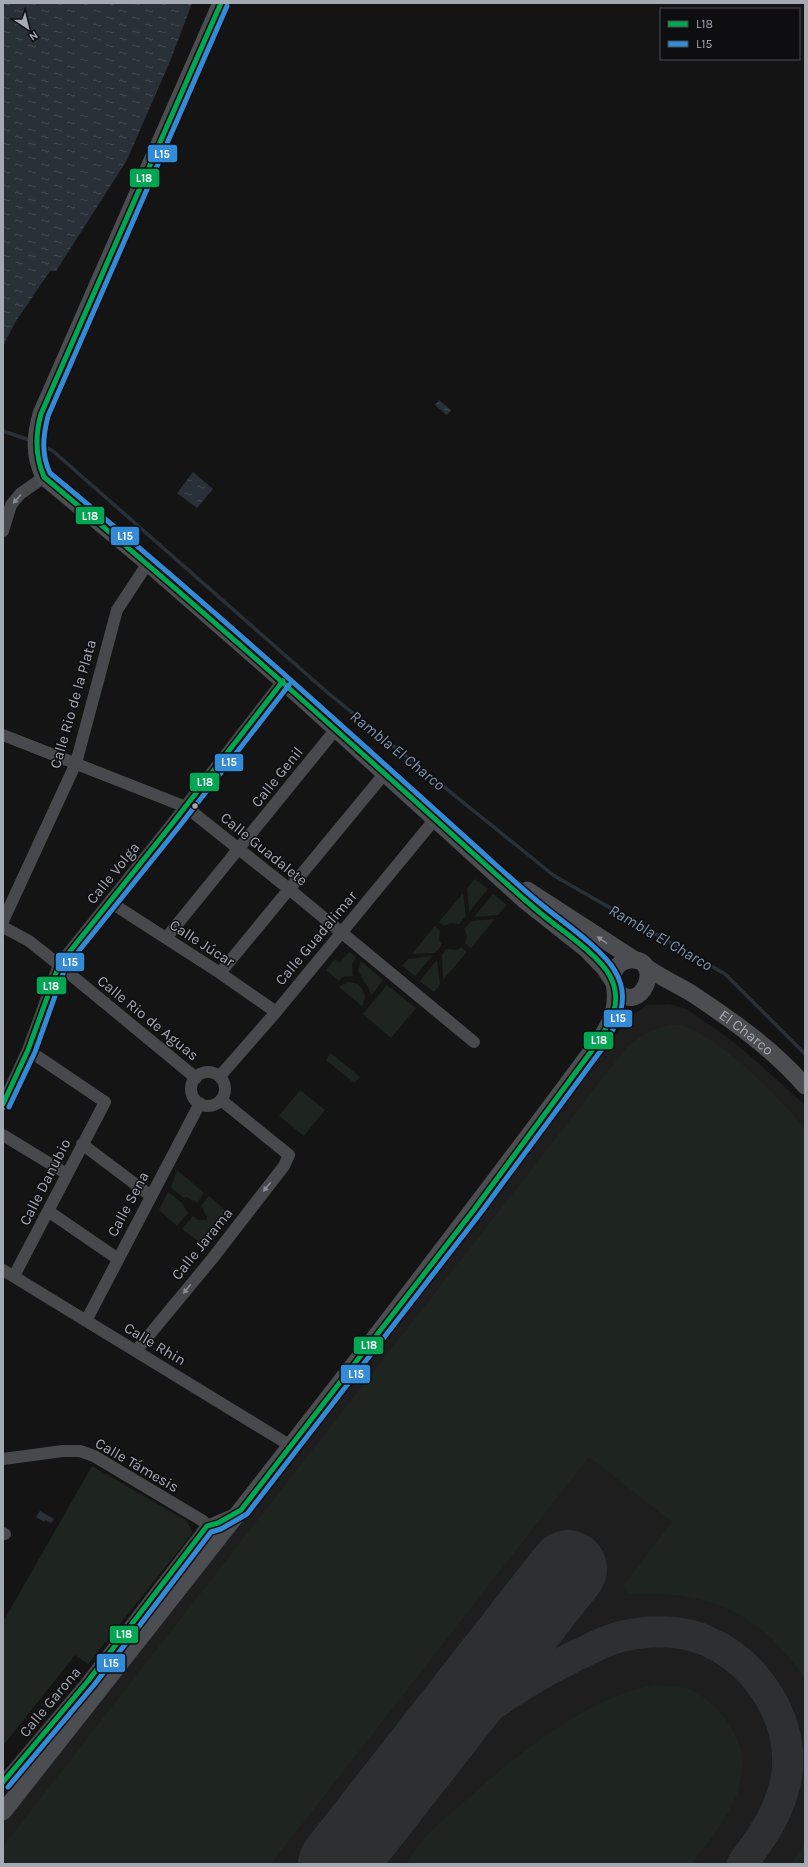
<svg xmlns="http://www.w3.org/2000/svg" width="808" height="1867" viewBox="0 0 808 1867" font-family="Karla,sans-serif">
	<defs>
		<pattern id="water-ripples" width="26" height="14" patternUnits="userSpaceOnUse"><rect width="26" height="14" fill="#2a3037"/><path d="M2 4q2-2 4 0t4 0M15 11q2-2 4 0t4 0" fill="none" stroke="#464b52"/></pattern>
	</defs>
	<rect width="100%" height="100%" fill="#141414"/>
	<path fill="#1e1e1f" d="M 669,1004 L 687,1009 L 739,1046 L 805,1105 L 805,1864 L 3,1864 L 3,1817 L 611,1039 L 634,1014 L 647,1005 Z"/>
	<path fill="#1e241f" d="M 475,879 L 488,889 L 469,912 L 467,888 Z
		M 463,893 L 466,916 L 459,924 L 450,923 L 444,926 L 439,922 Z
		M 493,894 L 507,905 L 498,915 L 474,917 Z
		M 495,919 L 471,948 L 465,943 L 467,936 L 464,929 L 471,921 Z
		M 435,926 L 440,931 L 439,940 L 442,945 L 435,953 L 412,954 Z
		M 461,947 L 467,952 L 443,980 L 442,955 L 446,949 L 456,950 Z
		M 349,952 L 356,957 L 352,964 L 353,976 L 342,977 L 339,981 L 326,970 L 335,959 L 340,963 Z
		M 432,956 L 415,976 L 402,966 L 408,959 Z
		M 437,960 L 440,985 L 434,992 L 420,981 Z
		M 361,961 L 383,980 L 371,996 C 369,985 362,980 358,970 Z
		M 348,982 C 358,982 363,987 365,997 L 362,1006 L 339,987 Z
		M 387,985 L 416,1008 L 391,1038 L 363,1014 Z
		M 679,1024 C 725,1041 773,1091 805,1128 L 805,1679 C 758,1610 709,1591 628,1594 L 624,1584 L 672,1522 L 589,1457 L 271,1864 L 3,1864 L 3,1846 L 627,1047 C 645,1033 655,1026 679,1024 Z
		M 331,1053 L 360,1077 L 354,1083 L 326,1060 Z
		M 300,1090 L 325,1110 L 304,1136 L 279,1116 Z
		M 177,1170 L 204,1193 L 197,1203 L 187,1197 L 183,1198 L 171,1187 Z
		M 168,1192 L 181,1202 L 188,1213 L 177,1226 L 159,1210 Z
		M 209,1196 L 232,1216 L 226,1224 L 221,1221 L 212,1232 L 216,1236 L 207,1248 L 182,1229 L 193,1216 L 198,1220 L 206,1220 L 207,1217 L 201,1206 Z
		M 92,1466 L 187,1521 L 192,1531 L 191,1535 L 88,1664 L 75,1655 L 3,1746 L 3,1622 Z
		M 654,1685 C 665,1686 675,1685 685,1688 C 712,1695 740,1731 742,1758 C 743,1769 740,1784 737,1794 C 727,1820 708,1842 692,1864 L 405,1864 C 413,1854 420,1842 429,1833 C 440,1822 453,1811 465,1801 C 515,1756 587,1697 654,1685 Z
		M 805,1843 L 805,1864 L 791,1864 Z"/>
	<path fill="url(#water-ripples)" d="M 3,3 L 192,3 L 171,59 L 127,160 L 56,271 L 50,271 L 16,321 L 3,346 Z
		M 439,400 L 451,410 L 447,415 L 435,405 Z
		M 193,472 L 213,489 L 197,508 L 177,493 Z
		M 40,1511 L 54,1519 L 51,1523 L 46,1520 L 44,1522 L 36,1517 Z"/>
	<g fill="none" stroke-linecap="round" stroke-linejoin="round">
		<path stroke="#2a3037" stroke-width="3.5" d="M 3,431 L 32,441
			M 41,444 L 53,451 L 328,693 L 553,875 L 725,974 L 805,1054"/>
		<path stroke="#2e2f30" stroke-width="31" d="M 402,1781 C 421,1765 439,1747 458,1731 C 495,1701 536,1675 579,1654 C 596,1646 615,1636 634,1634 C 657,1630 685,1631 707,1641 C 757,1663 793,1718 787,1773 C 782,1809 763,1836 742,1864"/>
		<path stroke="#2e2f30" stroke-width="78" d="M 337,1864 L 568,1569"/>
		<path stroke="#48494c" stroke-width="12" d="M 3,531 L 11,505 L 20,494 L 44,477
			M 3,735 L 186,807 L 289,889 L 474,1042
			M 110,902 L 220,973 L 276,1012
			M 3,921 L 76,763 L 117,610 L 148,563
			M 3,927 L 29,941 L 48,956 L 196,1078
			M 166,938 L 336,729
			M 220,973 L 385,773
			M191 1089a17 17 0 1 1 34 0a17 17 0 1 1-34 0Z
			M 220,1076 L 276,1012 L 435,819
			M 3,1104 L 28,1050 L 59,965 L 172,824 L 283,681
			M 3,1135 L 67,1174
			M 82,1144 L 151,1196
			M 48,1211 L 118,1259
			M 3,1270 L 291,1446
			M 14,1276 L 105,1102 L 28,1050
			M 86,1321 L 200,1103
			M 136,1351 L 212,1259 L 284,1166 L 289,1155 L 221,1100
			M 3,1459 L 63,1451 L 80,1451 L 94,1456 L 203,1521 L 213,1532
			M 207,1526 L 235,1514
			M 3,1533 L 5,1534
			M 3,1782 L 88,1681 L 207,1526"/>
		<g stroke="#4c4d50" stroke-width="17">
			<path d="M 221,3 L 41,414 C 35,436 33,455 44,477 L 148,563 L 283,681 L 524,900 L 586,949 L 605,969 L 613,981"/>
			<path d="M 527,890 L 635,960"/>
			<path id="s1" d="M 646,967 C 660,977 676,984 691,993 C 732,1020 773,1049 805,1086"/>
			<path d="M 3,1812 C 203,1558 404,1305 596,1045 C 608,1028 617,1012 615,991 C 615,984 611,978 615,970 C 617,965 623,961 629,960 C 666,956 642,1020 615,989"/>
		</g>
		<defs>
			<path id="bus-1" d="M 3,1104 L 28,1050 L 59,965 L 172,824 L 283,681
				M 3,1782 L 88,1681 L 207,1526 L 218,1523 L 241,1510 L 473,1211 L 596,1045 C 610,1022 624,1003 610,976 C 600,957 566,933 549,920 C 531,906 515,891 498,876 C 349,741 199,606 44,477 C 35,456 35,436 41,414 L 221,3"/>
			<path id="bus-2" d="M 9,1107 L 35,1052 L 65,968 L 178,828 L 289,685
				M 8,1787 L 94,1685 L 211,1532 L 221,1529 L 247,1514 L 479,1215 L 602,1049 C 617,1024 632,1000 615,971 C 603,950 567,925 547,909 C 529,895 513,880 496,865 C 349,732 203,599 50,473 C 41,454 43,436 48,416 L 227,6"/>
		</defs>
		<use href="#bus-1" stroke="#0e0e10" stroke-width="8"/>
		<use href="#bus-2" stroke="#0e0e10" stroke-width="8"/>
		<use href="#bus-1" stroke="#00a651" stroke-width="5"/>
		<use href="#bus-2" stroke="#338bd7" stroke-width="5"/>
	</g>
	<defs><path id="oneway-solid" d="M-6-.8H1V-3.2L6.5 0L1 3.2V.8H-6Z"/></defs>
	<g fill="#898c95">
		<use href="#oneway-solid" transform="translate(17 499) rotate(132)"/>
		<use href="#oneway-solid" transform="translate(267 1187) rotate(128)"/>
		<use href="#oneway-solid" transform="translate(187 1289) rotate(129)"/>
	</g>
	<use fill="#8f929b" href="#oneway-solid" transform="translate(602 940) rotate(-146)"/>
	<circle fill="#a5a9b4" stroke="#0e0e10" stroke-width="1.5" cx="195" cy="806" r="3.5"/>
	<g text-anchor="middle" stroke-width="3" stroke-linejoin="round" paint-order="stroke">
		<g font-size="15" fill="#a5a9b4" stroke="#0e0e10">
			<text transform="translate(73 704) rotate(-74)" y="5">Calle Rio de la Plata</text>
			<text transform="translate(277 777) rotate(-51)" y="5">Calle Genil</text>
			<text transform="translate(264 849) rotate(39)" y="5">Calle Guadalete</text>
			<text transform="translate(113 873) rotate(-51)" y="5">Calle Volga</text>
			<text transform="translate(316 938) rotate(-50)" y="5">Calle Guadalimar</text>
			<text transform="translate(202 943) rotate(33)" y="5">Calle Júcar</text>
			<text transform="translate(148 1018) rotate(39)" y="5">Calle Rio de Aguas</text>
			<text dy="5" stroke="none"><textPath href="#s1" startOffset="120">El Charco</textPath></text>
			<text transform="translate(45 1182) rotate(-63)" y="5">Calle Danubio</text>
			<text transform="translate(128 1204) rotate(-62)" y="5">Calle Sena</text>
			<text transform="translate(202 1244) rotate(-51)" y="5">Calle Jarama</text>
			<text transform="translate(155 1344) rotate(31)" y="5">Calle Rhin</text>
			<text transform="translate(137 1465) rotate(30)" y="5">Calle Támesis</text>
			<text transform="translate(50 1702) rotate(-50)" y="5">Calle Garona</text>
		</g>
		<g font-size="16" font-style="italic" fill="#7d94af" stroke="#0e0e10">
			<text transform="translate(398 750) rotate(39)" y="6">Rambla El Charco</text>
			<text transform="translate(661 937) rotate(30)" y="6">Rambla El Charco</text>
		</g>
	</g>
	<g stroke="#0e0e10" stroke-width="1.5">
		<rect x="147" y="144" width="31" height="19" rx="4" fill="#338bd7"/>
		<rect x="129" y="168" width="31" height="20" rx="4" fill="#00a651"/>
		<rect x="75" y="506" width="30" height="19" rx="4" fill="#00a651"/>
		<rect x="110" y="526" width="30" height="20" rx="4" fill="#338bd7"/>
		<rect x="214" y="753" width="30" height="19" rx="4" fill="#338bd7"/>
		<rect x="189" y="772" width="31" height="20" rx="4" fill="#00a651"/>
		<rect x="55" y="952" width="30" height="20" rx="4" fill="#338bd7"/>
		<rect x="36" y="976" width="31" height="19" rx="4" fill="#00a651"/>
		<rect x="603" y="1009" width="30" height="19" rx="4" fill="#338bd7"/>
		<rect x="583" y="1031" width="31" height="19" rx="4" fill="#00a651"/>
		<rect x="353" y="1336" width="31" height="19" rx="4" fill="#00a651"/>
		<rect x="340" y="1364" width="31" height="20" rx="4" fill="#338bd7"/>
		<rect x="109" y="1625" width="30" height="19" rx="4" fill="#00a651"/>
		<rect x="96" y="1653" width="30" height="20" rx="4" fill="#338bd7"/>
	</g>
	<g font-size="11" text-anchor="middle" font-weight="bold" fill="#fff">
		<text x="162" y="158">L15</text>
		<text x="144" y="182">L18</text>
		<text x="90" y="520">L18</text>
		<text x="125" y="540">L15</text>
		<text x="229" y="766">L15</text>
		<text x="205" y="786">L18</text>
		<text x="70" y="966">L15</text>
		<text x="51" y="990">L18</text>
		<text x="618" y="1022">L15</text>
		<text x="599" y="1044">L18</text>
		<text x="369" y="1349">L18</text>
		<text x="356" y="1378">L15</text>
		<text x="124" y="1638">L18</text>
		<text x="111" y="1667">L15</text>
	</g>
	<rect width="808" height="1867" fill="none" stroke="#a5a9b4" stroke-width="8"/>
	<rect x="660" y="8" width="140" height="52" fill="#0e0e10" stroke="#4a4c52"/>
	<rect x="668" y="21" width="20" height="6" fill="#00a651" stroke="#4a4c52"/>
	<text x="696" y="28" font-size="12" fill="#a5a9b4">L18</text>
	<rect x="668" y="41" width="20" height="6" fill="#338bd7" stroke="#4a4c52"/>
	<text x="696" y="48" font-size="12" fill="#a5a9b4">L15</text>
	<g transform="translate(28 28) rotate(145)" stroke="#0e0e10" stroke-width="3" paint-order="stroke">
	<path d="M0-3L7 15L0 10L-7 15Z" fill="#a5a9b4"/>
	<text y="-6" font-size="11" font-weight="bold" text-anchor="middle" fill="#a5a9b4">N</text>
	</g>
</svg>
